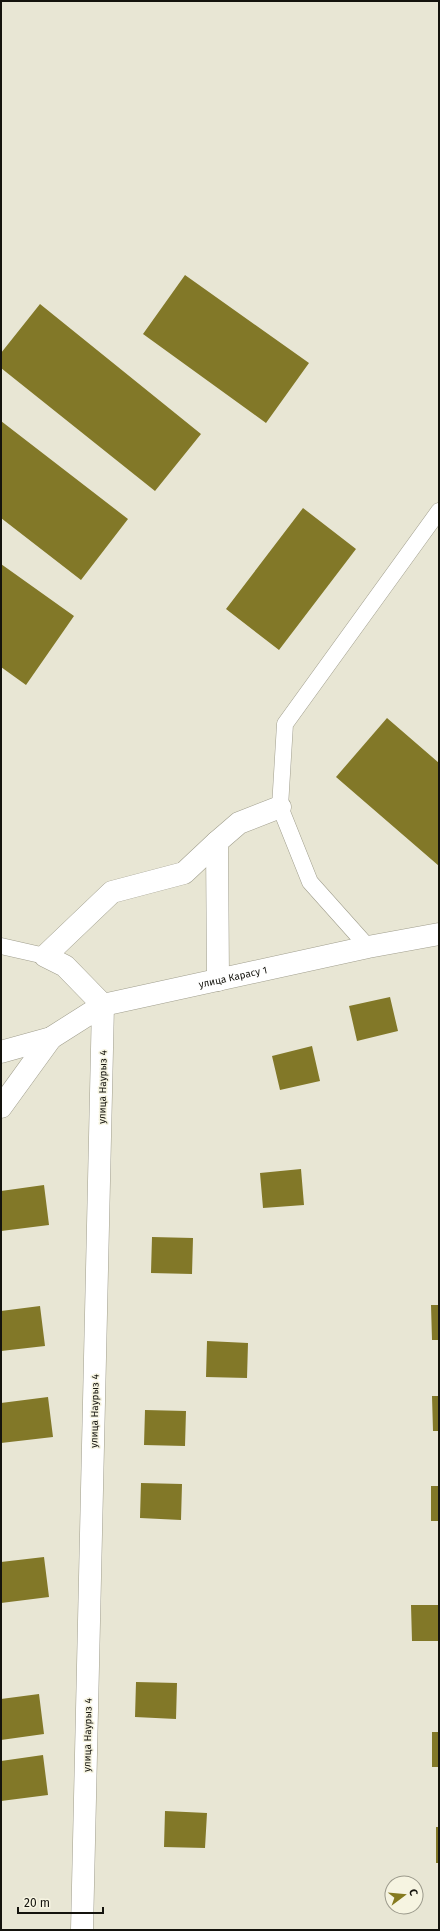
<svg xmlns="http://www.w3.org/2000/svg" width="440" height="1931" viewBox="0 0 440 1931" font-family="'Fira Sans',sans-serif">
	<rect width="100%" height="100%" fill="#e8e6d4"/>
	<path fill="#827828" d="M 185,275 L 309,363 L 266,423 L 143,334 Z
		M 40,304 L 201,434 L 155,491 L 1,368 L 1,353 Z
		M 1,421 L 128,519 L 81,580 L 1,518 Z
		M 303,508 L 356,549 L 279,650 L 226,609 Z
		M 1,564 L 74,616 L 26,685 L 1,667 Z
		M 387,718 L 439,763 L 439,866 L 336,777 Z
		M 390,997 L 398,1031 L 357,1041 L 349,1006 Z
		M 312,1046 L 320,1081 L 280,1090 L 272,1056 Z
		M 301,1169 L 304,1205 L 263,1208 L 260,1173 Z
		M 44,1185 L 49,1225 L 1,1231 L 1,1191 Z
		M 152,1237 L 193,1238 L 192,1274 L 151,1273 Z
		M 431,1305 L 439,1305 L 439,1340 L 432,1340 Z
		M 40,1306 L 45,1346 L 1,1351 L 1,1311 Z
		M 207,1341 L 248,1343 L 247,1378 L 206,1377 Z
		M 432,1396 L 439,1396 L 439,1431 L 433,1431 Z
		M 48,1397 L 53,1437 L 1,1443 L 1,1403 Z
		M 145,1410 L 186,1411 L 185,1446 L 144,1445 Z
		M 141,1483 L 182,1484 L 181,1520 L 140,1518 Z
		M 431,1486 L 439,1486 L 439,1521 L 431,1521 Z
		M 44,1557 L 49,1597 L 1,1603 L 1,1562 Z
		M 411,1605 L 439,1605 L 439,1641 L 412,1641 Z
		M 136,1682 L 177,1683 L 176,1719 L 135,1717 Z
		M 39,1694 L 44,1734 L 1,1740 L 1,1699 Z
		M 432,1732 L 439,1732 L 439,1767 L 432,1767 Z
		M 43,1755 L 48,1795 L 1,1801 L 1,1761 Z
		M 165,1811 L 207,1813 L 205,1848 L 164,1847 Z
		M 436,1827 L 439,1827 L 439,1863 L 436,1863 Z"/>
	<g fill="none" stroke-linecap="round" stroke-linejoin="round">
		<defs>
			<path id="service" d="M 1,946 L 45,956
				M 368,947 L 310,882 L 280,807 L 285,724 L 439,511"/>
			<g id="minor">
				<path id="s1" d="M 217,842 L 184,873 L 112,892 L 45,956 L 65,966 L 103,1005 L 368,947 L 439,934"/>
				<path d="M 218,980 L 217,842 L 239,823 L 280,807"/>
				<path d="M 1,1052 L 51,1038 L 103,1005 L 82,1930"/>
				<path d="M 1,1107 L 51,1038"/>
			</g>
		</defs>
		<use href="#service" stroke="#a09e8d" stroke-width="17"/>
		<use href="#minor" stroke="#a09e8d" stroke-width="23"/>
		<use href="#service" stroke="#fff" stroke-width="16"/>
		<use href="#minor" stroke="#fff" stroke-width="22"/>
	</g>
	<g text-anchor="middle" stroke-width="3" stroke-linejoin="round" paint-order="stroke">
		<g font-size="10" fill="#14130d" stroke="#f6f4e1">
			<text dy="4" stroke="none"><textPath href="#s1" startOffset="422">улица Карасу 1</textPath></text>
			<text transform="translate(102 1087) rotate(-89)" y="4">улица Наурыз 4</text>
			<text transform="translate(94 1411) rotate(-89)" y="4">улица Наурыз 4</text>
			<text transform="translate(87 1735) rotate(-89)" y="4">улица Наурыз 4</text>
		</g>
	</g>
	<rect width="440" height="1931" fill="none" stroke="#14130d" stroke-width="4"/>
	<g transform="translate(404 1895) rotate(74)"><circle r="19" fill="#f6f4e1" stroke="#9c9a8c"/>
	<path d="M0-3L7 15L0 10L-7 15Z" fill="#857a1f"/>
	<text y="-6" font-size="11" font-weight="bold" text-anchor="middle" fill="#14130d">С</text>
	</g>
	<path d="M18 1907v6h85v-6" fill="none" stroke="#14130d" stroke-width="2"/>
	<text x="24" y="1907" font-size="12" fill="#14130d" stroke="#f6f4e1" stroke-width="3" paint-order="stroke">20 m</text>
</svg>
